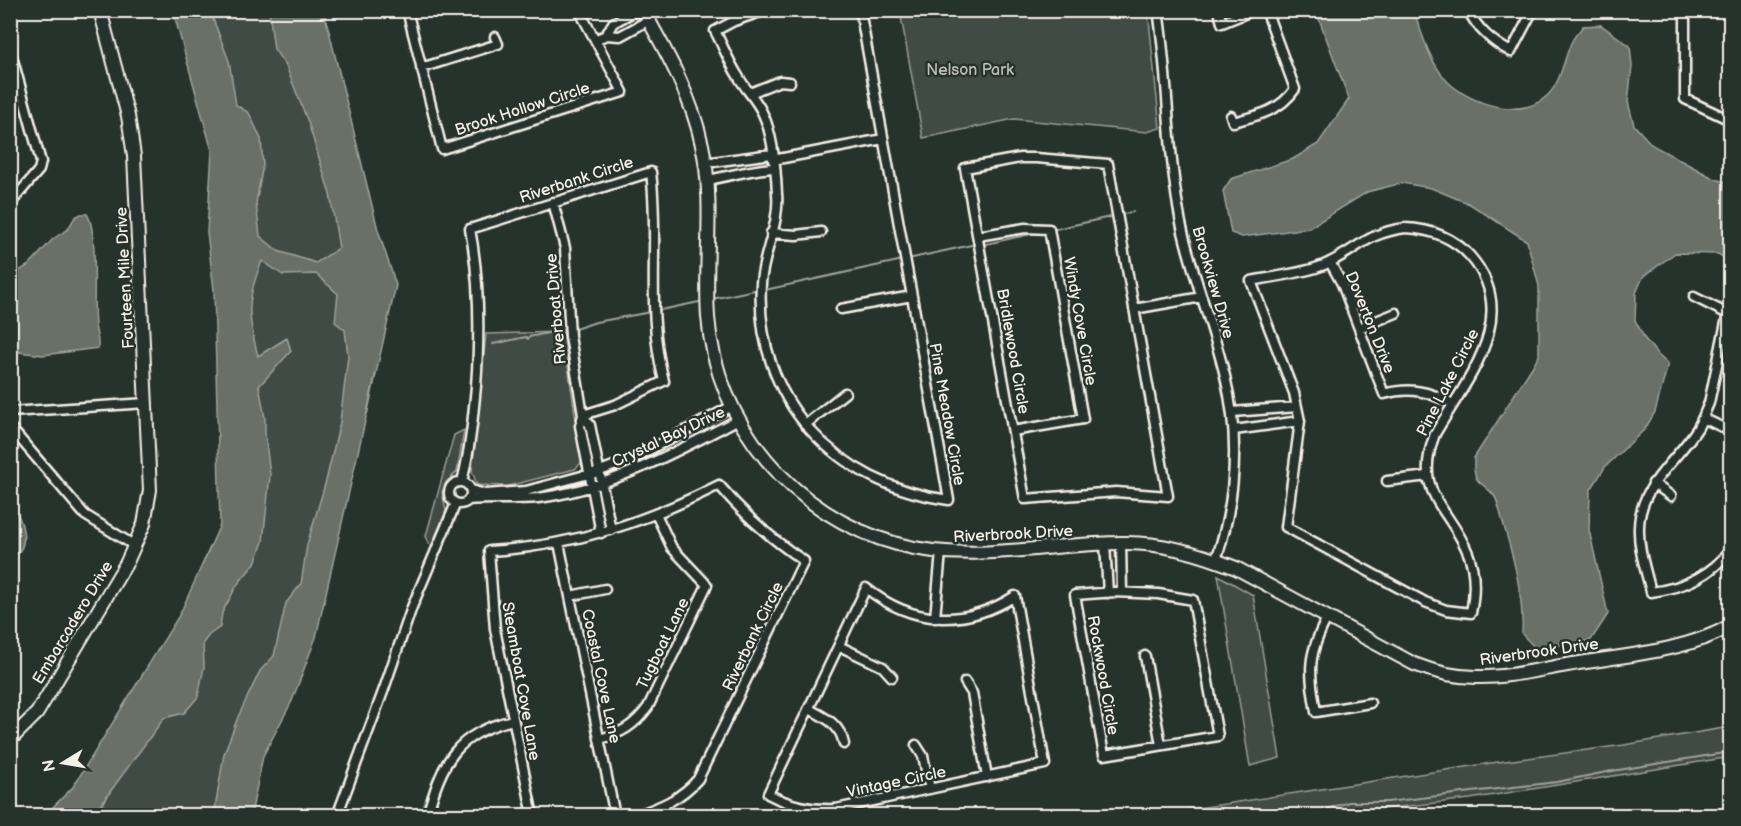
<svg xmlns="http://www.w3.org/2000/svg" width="1741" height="826" viewBox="0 0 1741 826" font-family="'Balsamiq Sans',sans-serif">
	<rect width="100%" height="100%" fill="#26332d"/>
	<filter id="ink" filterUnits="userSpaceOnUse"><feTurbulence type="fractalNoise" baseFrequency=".0167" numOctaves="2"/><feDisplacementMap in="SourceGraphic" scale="12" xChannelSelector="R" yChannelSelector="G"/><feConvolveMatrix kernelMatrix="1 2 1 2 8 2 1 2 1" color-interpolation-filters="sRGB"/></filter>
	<g filter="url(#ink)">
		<path fill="#414b45" stroke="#9a9e96" stroke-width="1.5" d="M 207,11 L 286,11 L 349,232 L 359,355 L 315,550 L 223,815 L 96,816 L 238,574 Z
			M 900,11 L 1148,11 L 1160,128 L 1147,132 L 1014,119 L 923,138 Z
			M 563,332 L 582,462 L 575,469 L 508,486 L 477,485 L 472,471 L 486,334 Z
			M 464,430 L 457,472 L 446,482 L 442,492 L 446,511 L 432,545 L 429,544 L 426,536 L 454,435 Z
			M 1218,575 L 1253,595 L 1280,758 L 1250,766 Z
			M 1730,727 L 1730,757 L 1470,799 L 1328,815 L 1153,815 L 1498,762 L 1624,745 Z"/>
		<path fill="#676f68" stroke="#9fa39b" stroke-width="1.5" d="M 173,11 L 210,11 L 229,61 L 236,105 L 249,113 L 261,139 L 263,165 L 256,203 L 260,236 L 278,251 L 316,263 L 339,248 L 330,194 L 308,122 L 286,66 L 274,49 L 269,11 L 324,11 L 378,230 L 396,285 L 316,637 L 292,701 L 263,756 L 251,815 L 214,815 L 224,754 L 238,717 L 260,671 L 274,656 L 286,603 L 301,584 L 307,545 L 326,481 L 340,422 L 348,356 L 345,330 L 335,322 L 338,294 L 316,274 L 283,275 L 262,261 C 246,299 247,315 258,356 L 287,338 L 291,351 L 259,386 L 265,418 L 265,434 L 270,475 L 263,542 L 255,563 L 237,585 L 222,613 L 220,627 L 209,635 L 203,643 L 204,667 L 198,697 L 184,713 L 164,718 L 93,815 L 45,815 L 73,787 L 180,614 L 220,525 L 214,290 L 207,232 L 212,151 Z
			M 1316,11 L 1414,11 C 1422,34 1430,63 1447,81 C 1470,104 1522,121 1548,95 C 1562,81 1564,57 1572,41 C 1575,35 1580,31 1583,26 L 1601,25 L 1630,46 L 1632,66 L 1628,102 L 1634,125 L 1652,145 L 1715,179 L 1730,183 L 1730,261 L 1718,254 L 1675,253 L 1643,277 L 1636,293 L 1635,320 L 1645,339 L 1658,355 L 1668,364 L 1655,412 L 1645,429 L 1605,467 L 1590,491 L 1589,530 L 1608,614 L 1591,640 L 1536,649 L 1522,634 C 1524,595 1513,556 1502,519 C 1500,513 1498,502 1495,497 C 1482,479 1473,488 1474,458 L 1539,356 L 1539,286 L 1527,241 L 1470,204 L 1431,188 L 1402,183 L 1367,192 L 1309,228 L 1242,237 L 1231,233 L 1223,191 L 1231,179 L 1293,159 L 1318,144 L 1349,99 Z
			M 81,214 L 87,214 C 99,233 92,298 95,325 C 96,333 99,339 98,348 L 43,355 L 11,351 L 11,276 L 29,265 L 53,239 L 68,229 L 75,217 Z
			M 11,504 C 22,518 33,548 11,557 Z"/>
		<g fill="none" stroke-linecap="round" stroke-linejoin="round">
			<path stroke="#9fa39b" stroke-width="2" d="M 1051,230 L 1133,212
				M 981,243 L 986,244 L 1040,232
				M 908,259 L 976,244
				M 765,290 L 903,260
				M 712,299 L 759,289
				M 656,311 L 704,301
				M 572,330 L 596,322 L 651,312
				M 493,344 L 526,337 L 528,339 L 529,337 L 567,329
				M 367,414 L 376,373
				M 1304,816 L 1349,802 L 1387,802 L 1557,782 L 1612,771 L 1730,752"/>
			<defs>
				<path id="street" d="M 407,10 L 442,149 L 623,92 L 579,10
					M 766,10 L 734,21 L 715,31 C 723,46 729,62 738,76 C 745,89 757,100 763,114 C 773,135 776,170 777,194 C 780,224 763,253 761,283 C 754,400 836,485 949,500 L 860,10
					M 1158,10 C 1169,81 1167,153 1181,223 C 1192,275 1213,325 1225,376 C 1240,438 1236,500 1216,560
					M 1468,10 C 1478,30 1492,42 1511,52 L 1533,10
					M 1685,10 L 1685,99 L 1730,120
					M 1220,16 L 1222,23 L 1254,10
					M 606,35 L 613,23 L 637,10
					M 595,40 L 606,35 L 620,36 L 649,20
					M 10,49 L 41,162 L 39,170 L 10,204
					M 421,68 L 498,44 L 495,37
					M 750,93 L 780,81 L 790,82
					M 1231,116 L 1233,122 C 1257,116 1280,111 1295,89 L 1266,10
					M 1020,158 L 1036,158 L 1108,164 L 1168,496 L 1116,492 L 1025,499 L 965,168 Z
					M 773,160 L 883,139
					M 705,163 L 772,154
					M 708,180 C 730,176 751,169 774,168
					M 553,202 L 565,248 L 570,336 L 583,415 L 580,426 L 601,533
					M 1405,228 C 1430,229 1453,237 1470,256 C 1523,316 1466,380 1435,434 C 1412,494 1449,506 1468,553 C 1476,573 1475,593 1471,613 L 1446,610 L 1425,602 L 1286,527 L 1300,421 L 1294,393 L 1251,281 C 1275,276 1302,274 1324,265 C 1356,251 1366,233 1405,228 Z
					M 771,233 L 796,235 L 821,232
					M 978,236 L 1025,228 L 1049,229 L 1083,419 L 1013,431
					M 1330,262 L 1342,284 L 1384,394 C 1410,387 1429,391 1453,404
					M 1694,297 L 1728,314
					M 841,309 L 912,296
					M 1134,309 L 1202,297
					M 1730,309 L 1729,308 L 1709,403 C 1705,412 1702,421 1697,429 C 1676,462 1640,485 1639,527 C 1638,549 1646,571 1651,592 C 1683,588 1711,576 1730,550
					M 1359,328 L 1396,313
					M 10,412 L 147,403
					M 1232,412 L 1297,407
					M 583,415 L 590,425 L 611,530
					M 1703,418 L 1730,431
					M 805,425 L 845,393
					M 10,427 L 85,515 L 135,546
					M 1234,430 L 1300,421
					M 1387,481 L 1428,476
					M449 493a11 11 0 1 1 22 0a11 11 0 1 1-22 0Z
					M 462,482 C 470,450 473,418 476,386 C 480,332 480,281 470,229 L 651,172 C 660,243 645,309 664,381 L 615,405 L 583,415
					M 1653,483 L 1671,496
					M 471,490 L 485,494 L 526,491 L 600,471 L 632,459 L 732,406
					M 468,500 C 491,498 515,500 538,498 C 610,489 675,452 739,419
					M 559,543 L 615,816
					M 1121,543 L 1122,592
					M 1105,544 L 1108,593
					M 866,588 C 912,625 965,628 1015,596 L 1045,764 L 836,809 C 811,810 791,806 768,794 Z
					M 1115,592 L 1158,594 L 1193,600 L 1218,736 L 1104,755 L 1075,595 Z
					M 570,596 L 605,589
					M 935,618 L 941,552
					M 1327,618 C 1307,656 1309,670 1316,712 L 1370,703
					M 839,646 L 883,667 L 892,677
					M 1145,656 L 1161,745
					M 965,682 L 972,693 L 987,777
					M 809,709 C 826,718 840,724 844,744
					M 10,723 L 19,732
					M 599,739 C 621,734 635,725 648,707 L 707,585 L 672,548 L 656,514
					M 916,745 L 923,756 L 930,789
					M 337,816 L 384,689 L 412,607 L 456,503
					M 427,816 C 442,762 456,733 513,720
					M 533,816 L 495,629 L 489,551 C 573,546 644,523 719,485 C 744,515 771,539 804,561 L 698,779 C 681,799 660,807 635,816"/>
				<path id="secondary" d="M 643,10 C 667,53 692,97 702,145 C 715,202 704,259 708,317 C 716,424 794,516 897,544 C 972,565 1050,542 1127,543 C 1165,543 1201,554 1236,568 L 1414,664 C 1434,672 1454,677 1476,677 C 1506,678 1537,670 1567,665 C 1619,656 1685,652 1730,626
					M 10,740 L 37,713 L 127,562 L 144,524 L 150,490 L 134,156 L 128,116 L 100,10"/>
			</defs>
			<use href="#street" stroke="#f4f1e8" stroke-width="13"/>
			<use href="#secondary" stroke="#f4f1e8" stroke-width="16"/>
			<use href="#street" stroke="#26332d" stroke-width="8"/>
			<use href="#secondary" stroke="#26332d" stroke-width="12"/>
		</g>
	</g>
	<g text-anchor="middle" stroke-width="5" stroke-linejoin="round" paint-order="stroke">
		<g font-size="16" fill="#bebfb7" stroke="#26332d">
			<text x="970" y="75">Nelson Park</text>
		</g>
		<g font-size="16" fill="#f4f1e8" stroke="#26332d">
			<text transform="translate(522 108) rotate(-18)" y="6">Brook Hollow Circle</text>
			<text transform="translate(576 179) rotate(-18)" y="6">Riverbank Circle</text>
			<text transform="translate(124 278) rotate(-93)" y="6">Fourteen Mile Drive</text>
			<text transform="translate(1214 282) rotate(74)" y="6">Brookview Drive</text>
			<text transform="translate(555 309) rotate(-95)" y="6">Riverboat Drive</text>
			<text transform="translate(1081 321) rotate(80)" y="6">Windy Cove Circle</text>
			<text transform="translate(1371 322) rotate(68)" y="6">Doverton Drive</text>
			<text transform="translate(1014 351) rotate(80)" y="6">Bridlewood Circle</text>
			<text transform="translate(1447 382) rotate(-63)" y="6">Pine Lake Circle</text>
			<text transform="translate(948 414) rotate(80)" y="6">Pine Meadow Circle</text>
			<text transform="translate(668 436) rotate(-25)" y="6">Crystal Bay Drive</text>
			<text transform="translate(1013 533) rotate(-3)" y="6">Riverbrook Drive</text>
			<text transform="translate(72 622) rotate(-59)" y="6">Embarcadero Drive</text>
			<text transform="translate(752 636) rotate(-64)" y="6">Riverbank Circle</text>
			<text transform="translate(662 643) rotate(-64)" y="6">Tugboat Lane</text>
			<text transform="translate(1539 651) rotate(-8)" y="6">Riverbrook Drive</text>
			<text transform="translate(1104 675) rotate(80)" y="6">Rockwood Circle</text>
			<text transform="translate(602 676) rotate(78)" y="6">Coastal Cove Lane</text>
			<text transform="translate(522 681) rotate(80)" y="6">Steamboat Cove Lane</text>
			<text transform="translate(896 781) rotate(-12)" y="6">Vintage Circle</text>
		</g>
	</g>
	<rect width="1741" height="826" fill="none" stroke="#26332d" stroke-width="36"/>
	<rect x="18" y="18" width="1705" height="790" fill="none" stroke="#f4f1e8" stroke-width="2" filter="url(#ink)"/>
	<g transform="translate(63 763) rotate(259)" stroke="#26332d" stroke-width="4.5" paint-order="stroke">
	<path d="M0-4.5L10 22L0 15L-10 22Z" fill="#f4f1e8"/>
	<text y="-9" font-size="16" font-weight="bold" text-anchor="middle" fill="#f4f1e8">N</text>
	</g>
</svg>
